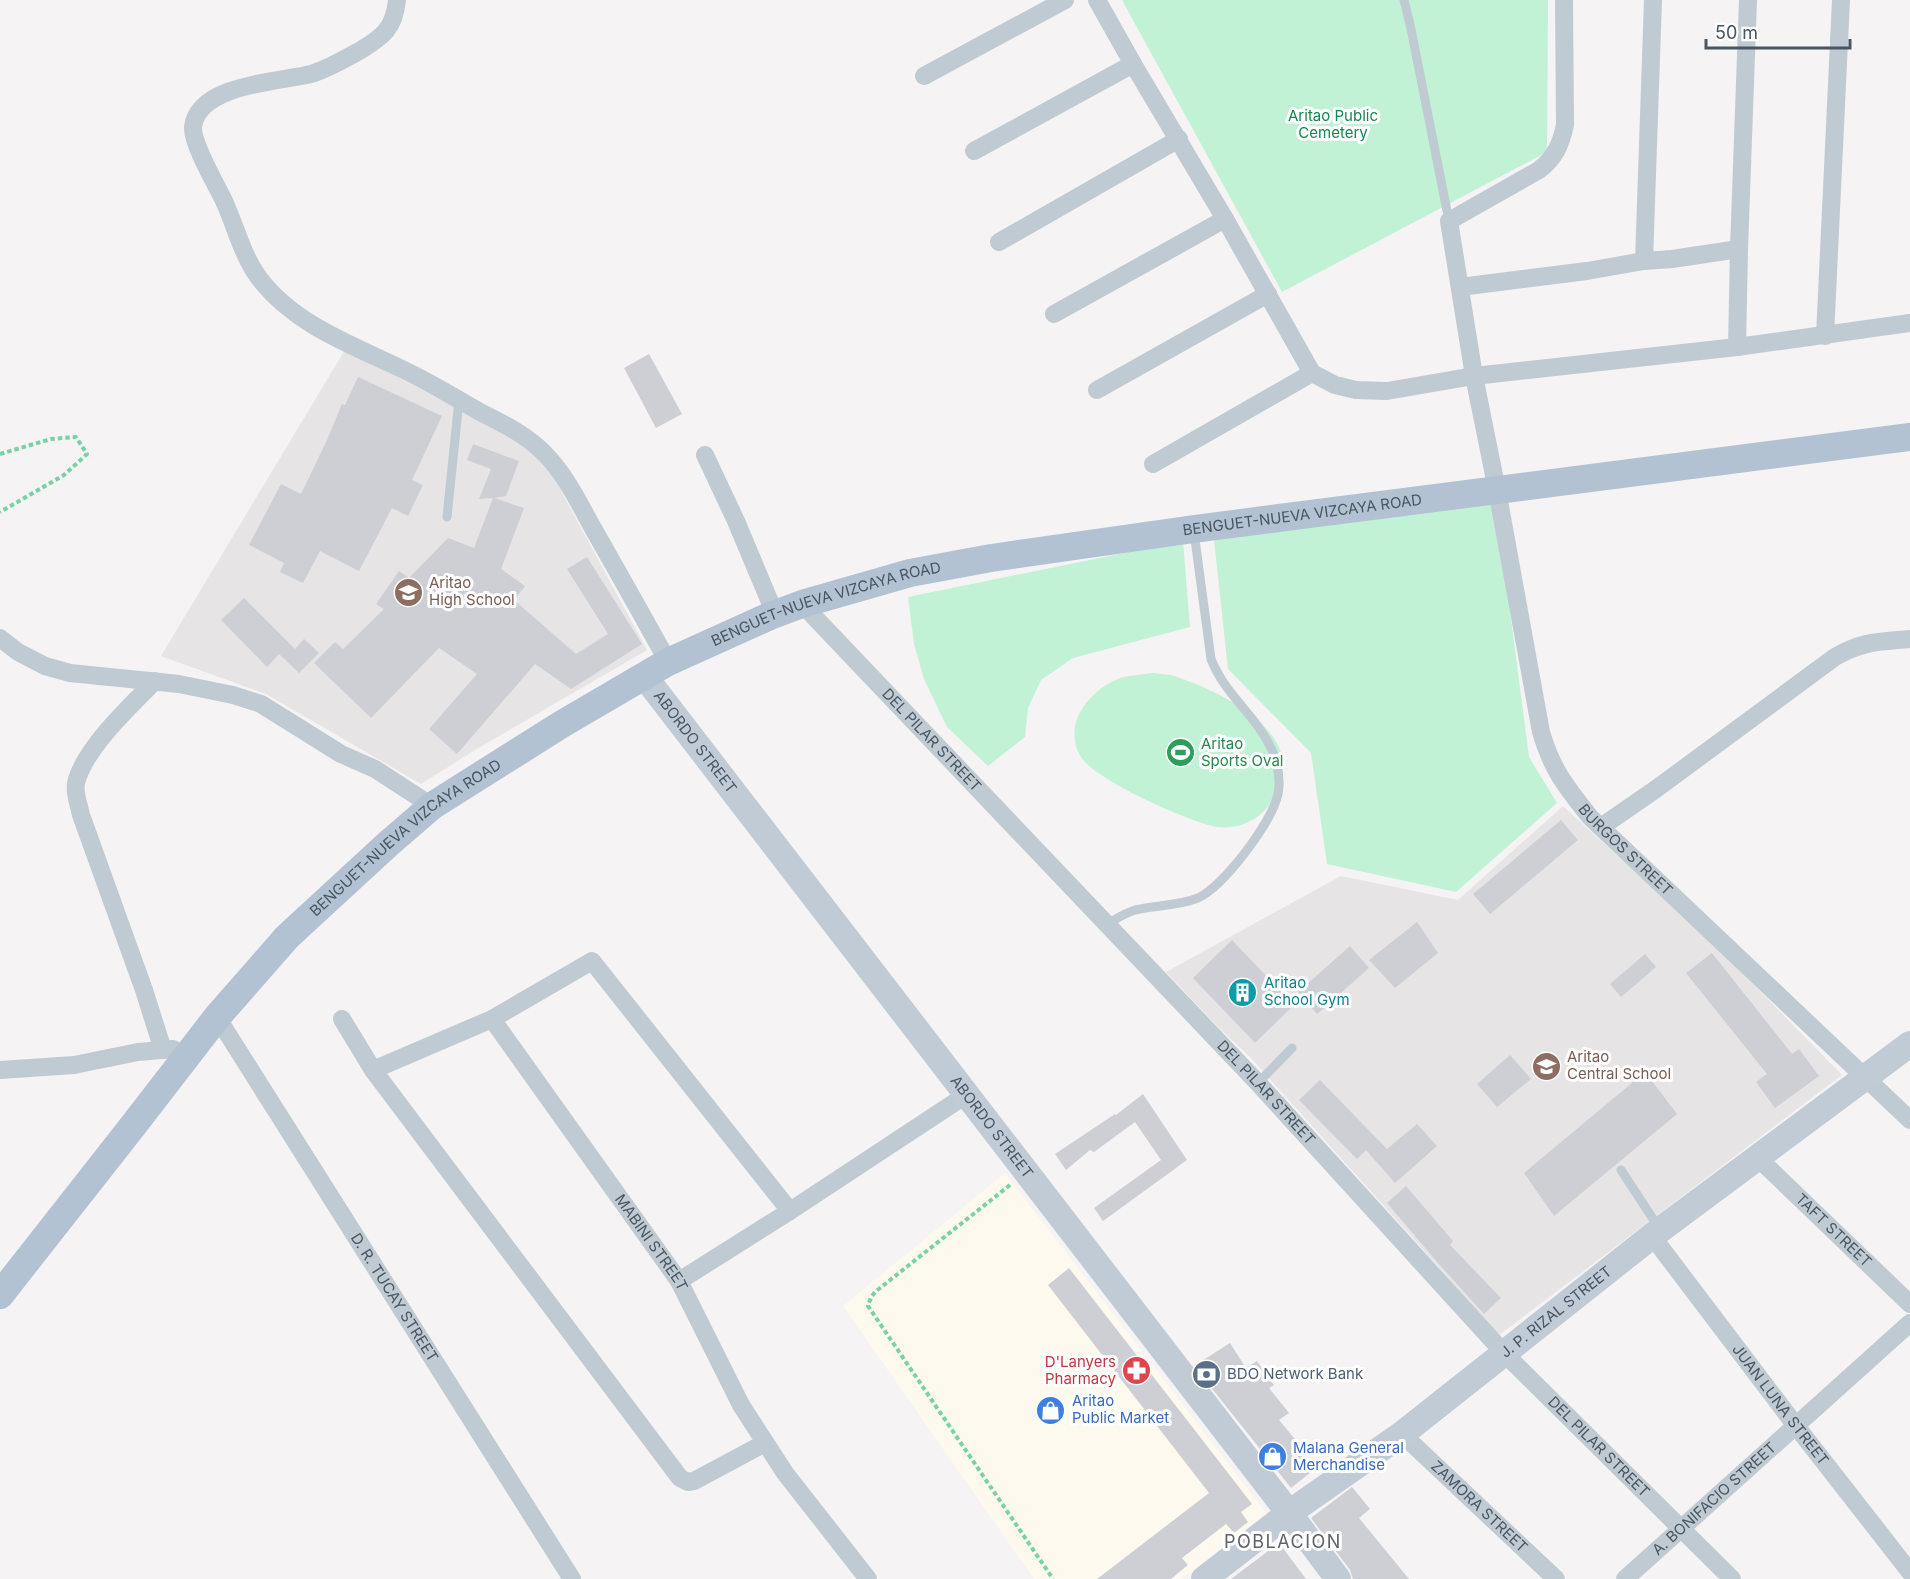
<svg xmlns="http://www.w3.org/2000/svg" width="1910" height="1579" viewBox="0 0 1910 1579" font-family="Inter,sans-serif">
	<rect width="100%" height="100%" fill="#f5f3f3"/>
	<path fill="#fdf9ee" d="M 1005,1173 L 1267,1514 L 1181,1579 L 1034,1579 L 843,1306 Z"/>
	<path fill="#e6e4e5" d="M 345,350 L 505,433 L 556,470 L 561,491 L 647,650 L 475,750 L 421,784 L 266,694 L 161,656 Z
		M 1563,806 L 1716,946 L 1842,1075 L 1498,1336 L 1436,1264 L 1250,1057 L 1218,1027 L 1166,972 L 1341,876 L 1458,900 Z"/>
	<path fill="#c2f2d5" d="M 1122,0 L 1548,0 L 1547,152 L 1282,292 Z
		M 1495,496 L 1529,757 L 1557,803 L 1456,892 L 1327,864 L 1311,753 L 1228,669 L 1214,540 Z
		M 1183,541 L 1190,627 L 1073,658 L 1041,680 L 1028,708 L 1025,737 L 988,766 L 947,727 L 924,679 L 914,644 L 908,597 Z
		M 1152,673 C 1159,674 1167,674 1174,676 C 1218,690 1306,732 1278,789 C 1271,805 1261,818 1244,824 C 1236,827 1226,828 1217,827 C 1189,822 1095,780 1081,757 C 1062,727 1087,692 1116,680 C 1126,675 1141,675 1152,673 Z"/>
	<path fill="#cdcfd5" d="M 649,354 L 682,414 L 656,428 L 624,368 Z
		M 358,377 L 442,416 L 412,480 L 423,485 L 408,516 L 392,508 L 359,571 L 320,551 L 303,583 L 280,572 L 284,563 L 249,545 L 281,484 L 301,494 L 327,440 L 342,404 L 345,405 Z
		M 473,444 L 519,461 L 506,496 L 494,498 L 524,508 L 501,569 L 525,586 L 514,600 L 576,654 L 608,634 L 567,569 L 587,557 L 642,644 L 571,689 L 535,664 L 457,754 L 429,729 L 477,674 L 439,648 L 371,718 L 314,663 L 335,642 L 343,649 L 384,609 L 376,604 L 399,571 L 409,578 L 448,538 L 474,548 L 493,498 L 479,499 L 491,469 L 467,460 Z
		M 244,598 L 295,649 L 304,639 L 319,653 L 299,673 L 279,654 L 267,667 L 221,620 Z
		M 1561,820 L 1578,840 L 1490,914 L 1473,894 Z
		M 1417,922 L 1438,953 L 1395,988 L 1369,960 Z
		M 1232,940 L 1294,1005 L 1255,1043 L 1193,978 Z
		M 1350,946 L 1369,968 L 1317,1014 L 1298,992 Z
		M 1712,953 L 1792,1054 L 1799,1049 L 1819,1076 L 1775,1108 L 1756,1082 L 1767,1074 L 1686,973 Z
		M 1645,954 L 1656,967 L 1621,997 L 1610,984 Z
		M 1510,1055 L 1531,1079 L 1497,1107 L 1477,1084 Z
		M 1645,1072 L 1677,1114 L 1554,1216 L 1524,1173 Z
		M 1320,1080 L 1387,1149 L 1417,1124 L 1437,1146 L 1395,1183 L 1366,1150 L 1357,1159 L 1299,1100 Z
		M 1143,1094 L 1187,1160 L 1103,1221 L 1094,1208 L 1161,1160 L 1135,1122 L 1094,1152 L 1090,1150 L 1066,1170 L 1055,1154 L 1115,1114 L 1116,1115 Z
		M 1406,1186 L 1453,1241 L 1450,1245 L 1501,1298 L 1484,1314 L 1438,1263 L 1387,1203 Z
		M 1069,1268 L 1252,1504 L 1241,1512 L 1248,1522 L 1234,1533 L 1226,1524 L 1182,1558 L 1188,1565 L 1171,1579 L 1097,1579 L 1209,1493 L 1048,1285 Z
		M 1230,1343 L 1246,1368 L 1257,1361 L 1274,1385 L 1269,1388 L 1289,1413 L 1279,1420 L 1304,1450 L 1301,1452 L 1315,1469 L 1291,1488 L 1194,1366 Z
		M 1352,1487 L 1370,1509 L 1359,1518 L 1409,1579 L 1353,1579 L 1350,1570 L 1311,1518 Z
		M 1279,1543 L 1306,1579 L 1231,1579 Z"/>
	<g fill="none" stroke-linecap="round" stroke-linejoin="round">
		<path stroke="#78d2a6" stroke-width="4" stroke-dasharray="4.5 3" stroke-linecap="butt" d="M 0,454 L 51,439 L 76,437 L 87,454 L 64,475 L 0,512
			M 1010,1185 L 875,1292 L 871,1297 L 868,1306 L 1053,1579"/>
		<path stroke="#c0cad2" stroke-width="9" d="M 1404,0 L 1411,29 L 1449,221
			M 447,517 L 459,400
			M 1107,924 C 1116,919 1125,913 1135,910 C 1156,905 1178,906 1198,898 C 1224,886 1272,822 1278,794 C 1281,780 1277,763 1272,750 C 1256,715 1225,695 1211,659 L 1194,532
			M 1258,1083 L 1292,1048
			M 1621,1170 L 1659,1228"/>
		<g stroke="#c0cad2" stroke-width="18">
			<path d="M 397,0 C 394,28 384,36 361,50 C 345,59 328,69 311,74 C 279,82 198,84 193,127 C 192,144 216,184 224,201 C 236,227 242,255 259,278 C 297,328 359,347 412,374 C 436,386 459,400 482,413 C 504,424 528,436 545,454 C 566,475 580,505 594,530 C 619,574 644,618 668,662"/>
			<path d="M 1097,0 L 1133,64 L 1225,219 L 1312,373 L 1335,385 L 1356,390 L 1387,391 L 1474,376 L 1737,347 L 1910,323"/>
			<path id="s1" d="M 1564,0 L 1565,125 C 1561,144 1555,158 1539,170 L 1449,221 L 1474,376 L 1497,490 L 1541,732 C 1552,770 1567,788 1590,817 L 1910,1120"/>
			<path d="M 1653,0 L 1644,261 L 1672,259 L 1739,249"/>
			<path d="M 924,76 L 1065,0"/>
			<path d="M 974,151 L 1133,64"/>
			<path d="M 999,242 L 1179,139"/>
			<path d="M 1460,287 L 1587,271 L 1644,261"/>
			<path d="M 1054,314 L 1225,219"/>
			<path d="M 1825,336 L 1841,0"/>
			<path d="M 1737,347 L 1739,249 L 1748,0"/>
			<path d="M 1097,390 L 1268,294"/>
			<path d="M 705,455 L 736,521 L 775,614"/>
			<path d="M 1153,464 L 1312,373"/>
			<path id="s2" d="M 802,604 L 1258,1083 L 1504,1353 L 1732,1579"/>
			<path d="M 0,638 L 18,652 L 45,666 L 70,673 L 179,684 L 233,695 L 261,704 L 341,754 L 375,769 L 432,806"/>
			<path d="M 155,681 C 130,706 84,749 76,783 C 74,793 79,805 81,815 L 144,990 L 163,1050"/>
			<path d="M 1601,827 L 1656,789 L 1835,657 C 1863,641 1878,642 1910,639"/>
			<path id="s3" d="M 217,1017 L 572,1579"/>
			<path d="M 342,1019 L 373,1070 L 680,1478 L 688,1482 L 694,1481 L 765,1443"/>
			<path d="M 492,1019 L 592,961 L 790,1211"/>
			<path d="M 0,1070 L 74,1065 L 138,1052 L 173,1049"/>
			<path id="s4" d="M 373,1070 L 492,1019 L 679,1281 L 741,1405 L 785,1473 L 868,1579"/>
			<path id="s5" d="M 1757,1157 L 1910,1304"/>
			<path id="s6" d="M 1652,1236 L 1796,1426 L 1910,1572"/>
			<path d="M 679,1281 L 790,1211 L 966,1095"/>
			<path id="s7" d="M 1402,1434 L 1556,1579"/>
			<path id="s8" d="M 1625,1579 L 1910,1323"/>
		</g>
		<g stroke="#c0cbd6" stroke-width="26">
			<path id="s9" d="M 645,677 L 1289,1513 L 1338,1579"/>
			<path id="s10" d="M 1204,1579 L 1289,1513 L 1402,1434 L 1652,1236 L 1910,1044"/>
		</g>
		<path stroke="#b2c2d2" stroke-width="28" id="s11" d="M 0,1295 L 132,1127 L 217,1017 L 287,937 L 388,844 L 432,806 L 562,724 L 668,662 L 770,616 L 802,604 L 910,573 L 991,558 L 1194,529 L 1910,437"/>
	</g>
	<defs>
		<symbol id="school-disc" viewBox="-11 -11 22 22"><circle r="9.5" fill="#8d6e63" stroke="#fff"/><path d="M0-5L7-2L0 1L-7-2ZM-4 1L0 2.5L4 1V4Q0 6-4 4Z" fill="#fff"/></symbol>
		<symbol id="stadium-disc" viewBox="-11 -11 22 22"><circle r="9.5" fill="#2e9e5b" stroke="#fff"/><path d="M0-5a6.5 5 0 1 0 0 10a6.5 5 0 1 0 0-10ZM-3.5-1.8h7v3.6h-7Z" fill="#fff"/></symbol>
		<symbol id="building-disc" viewBox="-11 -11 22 22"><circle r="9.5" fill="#0f9aa8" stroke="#fff"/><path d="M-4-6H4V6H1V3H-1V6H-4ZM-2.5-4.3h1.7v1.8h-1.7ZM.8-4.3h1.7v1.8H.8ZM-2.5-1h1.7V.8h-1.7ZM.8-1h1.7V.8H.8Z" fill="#fff"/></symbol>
		<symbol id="pharmacy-disc" viewBox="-11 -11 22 22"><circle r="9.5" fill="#e0444e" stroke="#fff"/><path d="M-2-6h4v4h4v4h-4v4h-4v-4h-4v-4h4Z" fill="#fff"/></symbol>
		<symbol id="bank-disc" viewBox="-11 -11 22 22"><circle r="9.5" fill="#5c6f8a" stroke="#fff"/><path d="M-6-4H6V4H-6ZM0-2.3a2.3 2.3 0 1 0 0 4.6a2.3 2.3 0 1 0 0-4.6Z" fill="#fff"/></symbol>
		<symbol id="shop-disc" viewBox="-11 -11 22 22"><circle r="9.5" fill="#3f7fe0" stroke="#fff"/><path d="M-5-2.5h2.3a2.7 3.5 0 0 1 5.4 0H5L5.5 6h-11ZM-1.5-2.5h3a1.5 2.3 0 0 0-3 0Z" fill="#fff"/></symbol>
	</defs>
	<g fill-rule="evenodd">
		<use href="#school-disc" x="392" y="576" width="33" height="33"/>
		<use href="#stadium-disc" x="1164" y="736" width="33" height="33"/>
		<use href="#building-disc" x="1226" y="976" width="33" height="33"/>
		<use href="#school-disc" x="1530" y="1050" width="33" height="33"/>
		<use href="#pharmacy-disc" x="1120" y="1354" width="33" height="33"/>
		<use href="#bank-disc" x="1190" y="1358" width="33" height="33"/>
		<use href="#shop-disc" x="1034" y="1394" width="33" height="33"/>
		<use href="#shop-disc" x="1256" y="1440" width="33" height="33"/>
	</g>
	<g text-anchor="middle" stroke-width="6" stroke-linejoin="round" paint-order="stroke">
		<g font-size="15" fill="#14884f" stroke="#fff">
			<text x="1333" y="121">Aritao Public<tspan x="1333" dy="17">Cemetery</tspan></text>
		</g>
		<g font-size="15" fill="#495661" stroke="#fff">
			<text dy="5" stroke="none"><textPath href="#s11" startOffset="1586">BENGUET-NUEVA VIZCAYA ROAD</textPath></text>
			<text dy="5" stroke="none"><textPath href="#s11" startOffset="1100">BENGUET-NUEVA VIZCAYA ROAD</textPath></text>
			<text dy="5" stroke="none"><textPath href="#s2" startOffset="188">DEL PILAR STREET</textPath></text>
			<text dy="5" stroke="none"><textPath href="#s9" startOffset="82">ABORDO STREET</textPath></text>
			<text dy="5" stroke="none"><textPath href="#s11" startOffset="614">BENGUET-NUEVA VIZCAYA ROAD</textPath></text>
			<text dy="5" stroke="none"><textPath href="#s1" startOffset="948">BURGOS STREET</textPath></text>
			<text dy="5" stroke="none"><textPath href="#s2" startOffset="674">DEL PILAR STREET</textPath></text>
			<text dy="5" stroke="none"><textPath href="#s9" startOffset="568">ABORDO STREET</textPath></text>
			<text dy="5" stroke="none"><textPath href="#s5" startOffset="106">TAFT STREET</textPath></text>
			<text dy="5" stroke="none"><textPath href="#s4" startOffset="404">MABINI STREET</textPath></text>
			<text dy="5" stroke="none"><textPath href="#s3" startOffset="332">D. R. TUCAY STREET</textPath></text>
			<text dy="5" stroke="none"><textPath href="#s10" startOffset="442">J. P. RIZAL STREET</textPath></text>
			<text dy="5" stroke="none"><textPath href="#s6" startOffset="212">JUAN LUNA STREET</textPath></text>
			<text dy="5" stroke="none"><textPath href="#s2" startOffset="1160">DEL PILAR STREET</textPath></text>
			<text dy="5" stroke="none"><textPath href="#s8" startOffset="120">A. BONIFACIO STREET</textPath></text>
			<text dy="5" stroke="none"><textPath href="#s7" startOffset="106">ZAMORA STREET</textPath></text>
		</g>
		<g font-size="15" fill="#785e54" stroke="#fff" text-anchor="start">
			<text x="429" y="588">Aritao<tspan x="429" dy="17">High School</tspan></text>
			<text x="1567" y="1062">Aritao<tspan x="1567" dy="17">Central School</tspan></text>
		</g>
		<g font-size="15" fill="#27864d" stroke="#fff" text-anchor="start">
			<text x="1201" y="749">Aritao<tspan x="1201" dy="17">Sports Oval</tspan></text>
		</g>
		<g font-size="15" fill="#0d838f" stroke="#fff" text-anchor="start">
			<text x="1264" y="988">Aritao<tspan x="1264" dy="17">School Gym</tspan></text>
		</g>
		<g font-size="15" fill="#be3a42" stroke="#fff" text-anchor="end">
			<text x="1116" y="1367">D'Lanyers<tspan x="1116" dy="17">Pharmacy</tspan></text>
		</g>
		<g font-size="15" fill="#4e5e75" stroke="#fff" text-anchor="start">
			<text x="1227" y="1379">BDO Network Bank</text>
		</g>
		<g font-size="15" fill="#366cbe" stroke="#fff" text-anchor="start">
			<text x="1072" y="1406">Aritao<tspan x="1072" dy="17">Public Market</tspan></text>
			<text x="1293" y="1453">Malana General<tspan x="1293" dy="17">Merchandise</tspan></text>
		</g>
		<g font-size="18" letter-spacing="1.5" fill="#5f6368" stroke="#fff">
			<text x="1283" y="1548">POBLACION</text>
		</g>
	</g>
	<path d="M1706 39v9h144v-9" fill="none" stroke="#495661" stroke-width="3"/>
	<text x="1715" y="39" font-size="18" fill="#495661" stroke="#ffffff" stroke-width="4.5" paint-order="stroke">50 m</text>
</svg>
